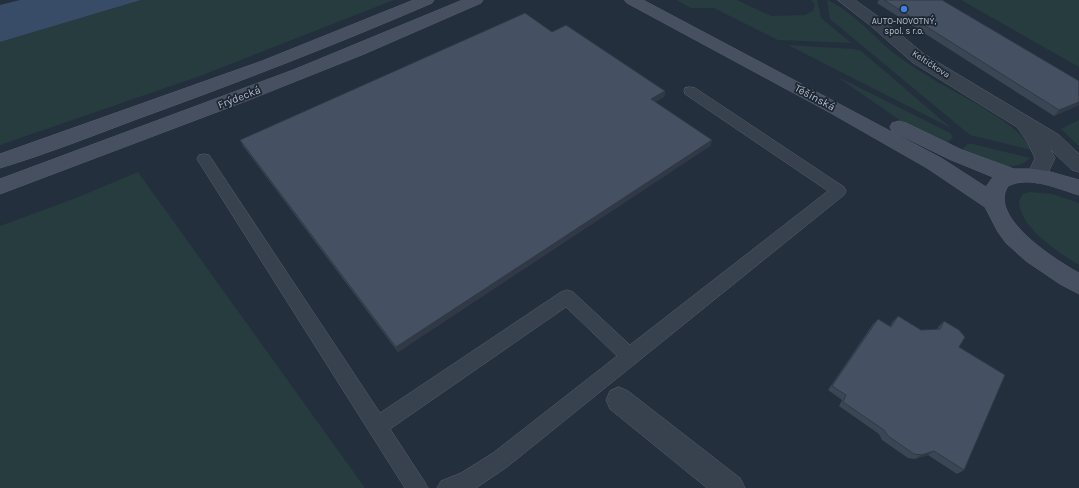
<svg xmlns="http://www.w3.org/2000/svg" width="1079" height="488" viewBox="0 0 1079 488" font-family="Karla,sans-serif">
	<rect width="100%" height="100%" fill="#242f3e"/>
	<path fill="#263c3f" d="M 141,0 L 394,0 L 200,76 L 0,145 L 0,42 Z
		M 676,0 L 737,0 L 771,16 L 805,15 L 813,11 L 815,5 L 811,0 L 817,0 L 821,18 L 851,43 L 778,40 L 714,8 L 691,8 Z
		M 827,0 C 848,9 867,29 884,45 C 901,60 920,71 939,83 C 959,94 1026,128 1031,150 L 970,135 L 830,19 Z
		M 961,0 L 1079,0 L 1079,67 Z
		M 788,45 L 853,49 L 861,51 L 951,128 Z
		M 836,76 L 950,133 L 953,137 L 944,146 L 920,134 Z
		M 1079,120 L 1079,146 L 1061,129 Z
		M 968,144 L 973,144 L 1030,158 C 1013,176 978,159 959,152 Z
		M 138,172 L 365,488 L 0,488 L 0,226 L 76,198 Z
		M 1030,192 L 1052,194 L 1079,203 L 1079,265 C 1059,253 1019,227 1019,201 L 1023,194 Z"/>
	<path fill="#394c67" d="M 20,0 L 141,0 L 0,42 L 0,5 Z"/>
	<g fill="none" stroke-linecap="round" stroke-linejoin="round">
		<defs>
			<path id="lane" d="M 690,87 L 695,88 L 844,187 L 846,191 L 844,195 L 507,467 L 476,488 L 437,488 L 441,481 L 461,473 L 493,453 L 617,356 L 566,307 L 390,429 L 424,481 L 428,488 L 405,488 L 197,159 L 199,155 L 204,154 L 209,155 L 380,413 L 561,292 L 567,290 L 573,292 L 630,345 L 828,191 L 685,94 L 684,91 L 685,88 Z"/>
			<path id="street" d="M 838,0 L 855,0 L 883,20 L 924,54 L 1059,135 L 1079,154 L 1079,172 L 1072,170 L 1050,149 L 1055,158 L 1044,181 L 1037,183 L 1030,181 L 1027,176 L 1035,158 L 1027,141 L 1017,127 L 912,62 L 871,26 Z
				M 619,387 L 628,391 L 740,478 L 745,488 L 707,488 L 610,409 L 606,400 L 610,391 Z"/>
			<path id="secondary" d="M 414,0 L 434,0 L 432,3 C 335,45 236,83 137,119 C 92,136 46,154 0,168 L 0,154 L 262,61 Z
				M 463,0 L 483,0 L 481,3 L 364,54 L 246,101 L 0,194 L 0,179 L 293,70 Z
				M 625,0 L 643,0 L 941,158 L 986,187 L 993,177 L 949,159 L 892,131 L 890,127 L 892,123 L 899,121 L 906,123 L 962,150 L 1006,166 L 1014,169 L 1034,169 L 1047,171 L 1079,180 L 1079,195 C 1058,189 1030,175 1008,186 C 987,217 1057,261 1079,273 L 1079,294 L 1060,284 L 1026,261 L 1006,243 L 998,232 L 985,207 L 927,168 L 829,112 L 627,3 Z"/>
		</defs>
		<use href="#lane" stroke="#565f6c" stroke-width="1"/>
		<use href="#street" stroke="#565f6c" stroke-width="1"/>
		<use href="#secondary" stroke="#565f6c" stroke-width="1"/>
		<use href="#lane" fill="#38414e" fill-rule="evenodd"/>
		<use href="#street" fill="#38414e" fill-rule="evenodd"/>
		<use href="#secondary" fill="#465061" fill-rule="evenodd"/>
	</g>
	<path fill="#3b4654" d="M 879,0 L 942,0 L 1079,81 L 1079,105 L 1054,116 L 877,3 Z
		M 552,32 L 665,91 L 664,97 L 655,102 L 712,140 L 710,146 L 398,352 L 243,146 L 240,140 Z
		M 898,316 L 921,330 L 937,329 L 939,326 L 944,321 L 959,347 L 964,470 L 957,474 L 928,455 L 915,459 L 908,458 L 882,440 L 879,434 L 839,406 L 842,400 L 828,390 L 873,324 L 878,319 L 890,326 L 893,321 Z"/>
	<path fill="#303945" d="M 665,91 L 664,97 L 650,105 L 651,99 Z
		M 1079,102 L 1079,105 L 1054,116 L 1059,110 Z
		M 712,140 L 710,146 L 398,352 L 396,347 Z
		M 934,451 L 928,455 L 915,459 L 921,455 Z"/>
	<path fill="#455162" stroke="#303945" d="M 884,0 L 942,0 L 1079,81 L 1079,102 L 1059,110 Z
		M 525,13 L 552,32 L 566,25 L 665,91 L 651,99 L 712,140 L 396,347 L 240,140 Z
		M 898,316 L 921,330 L 940,329 L 944,321 L 959,330 L 965,337 L 959,347 L 1005,375 L 964,470 L 934,451 L 921,455 L 914,454 L 888,436 L 884,430 L 843,402 L 846,395 L 832,386 L 878,319 L 891,327 Z"/>
	<circle fill="#3f7fe0" stroke="#1d2633" stroke-width="1.5" cx="904" cy="9" r="4"/>
	<g text-anchor="middle" stroke-width="3.5" stroke-linejoin="round" paint-order="stroke">
		<g font-size="9" fill="#b4bcc9" stroke="#1d2633">
			<text x="904" y="24">AUTO-NOVOTNÝ,<tspan x="904" dy="10">spol. s r.o.</tspan></text>
		</g>
		<g font-size="9" fill="#b4bcc9" stroke="#1d2633">
			<text transform="translate(931 64) rotate(33)" y="3">Keltičkova</text>
		</g>
		<g font-size="11" fill="#b4bcc9" stroke="#1d2633">
			<text transform="translate(239 97) rotate(-21)" y="4">Frýdecká</text>
			<text transform="translate(815 97) rotate(28)" y="4">Těšínská</text>
		</g>
	</g>
</svg>
